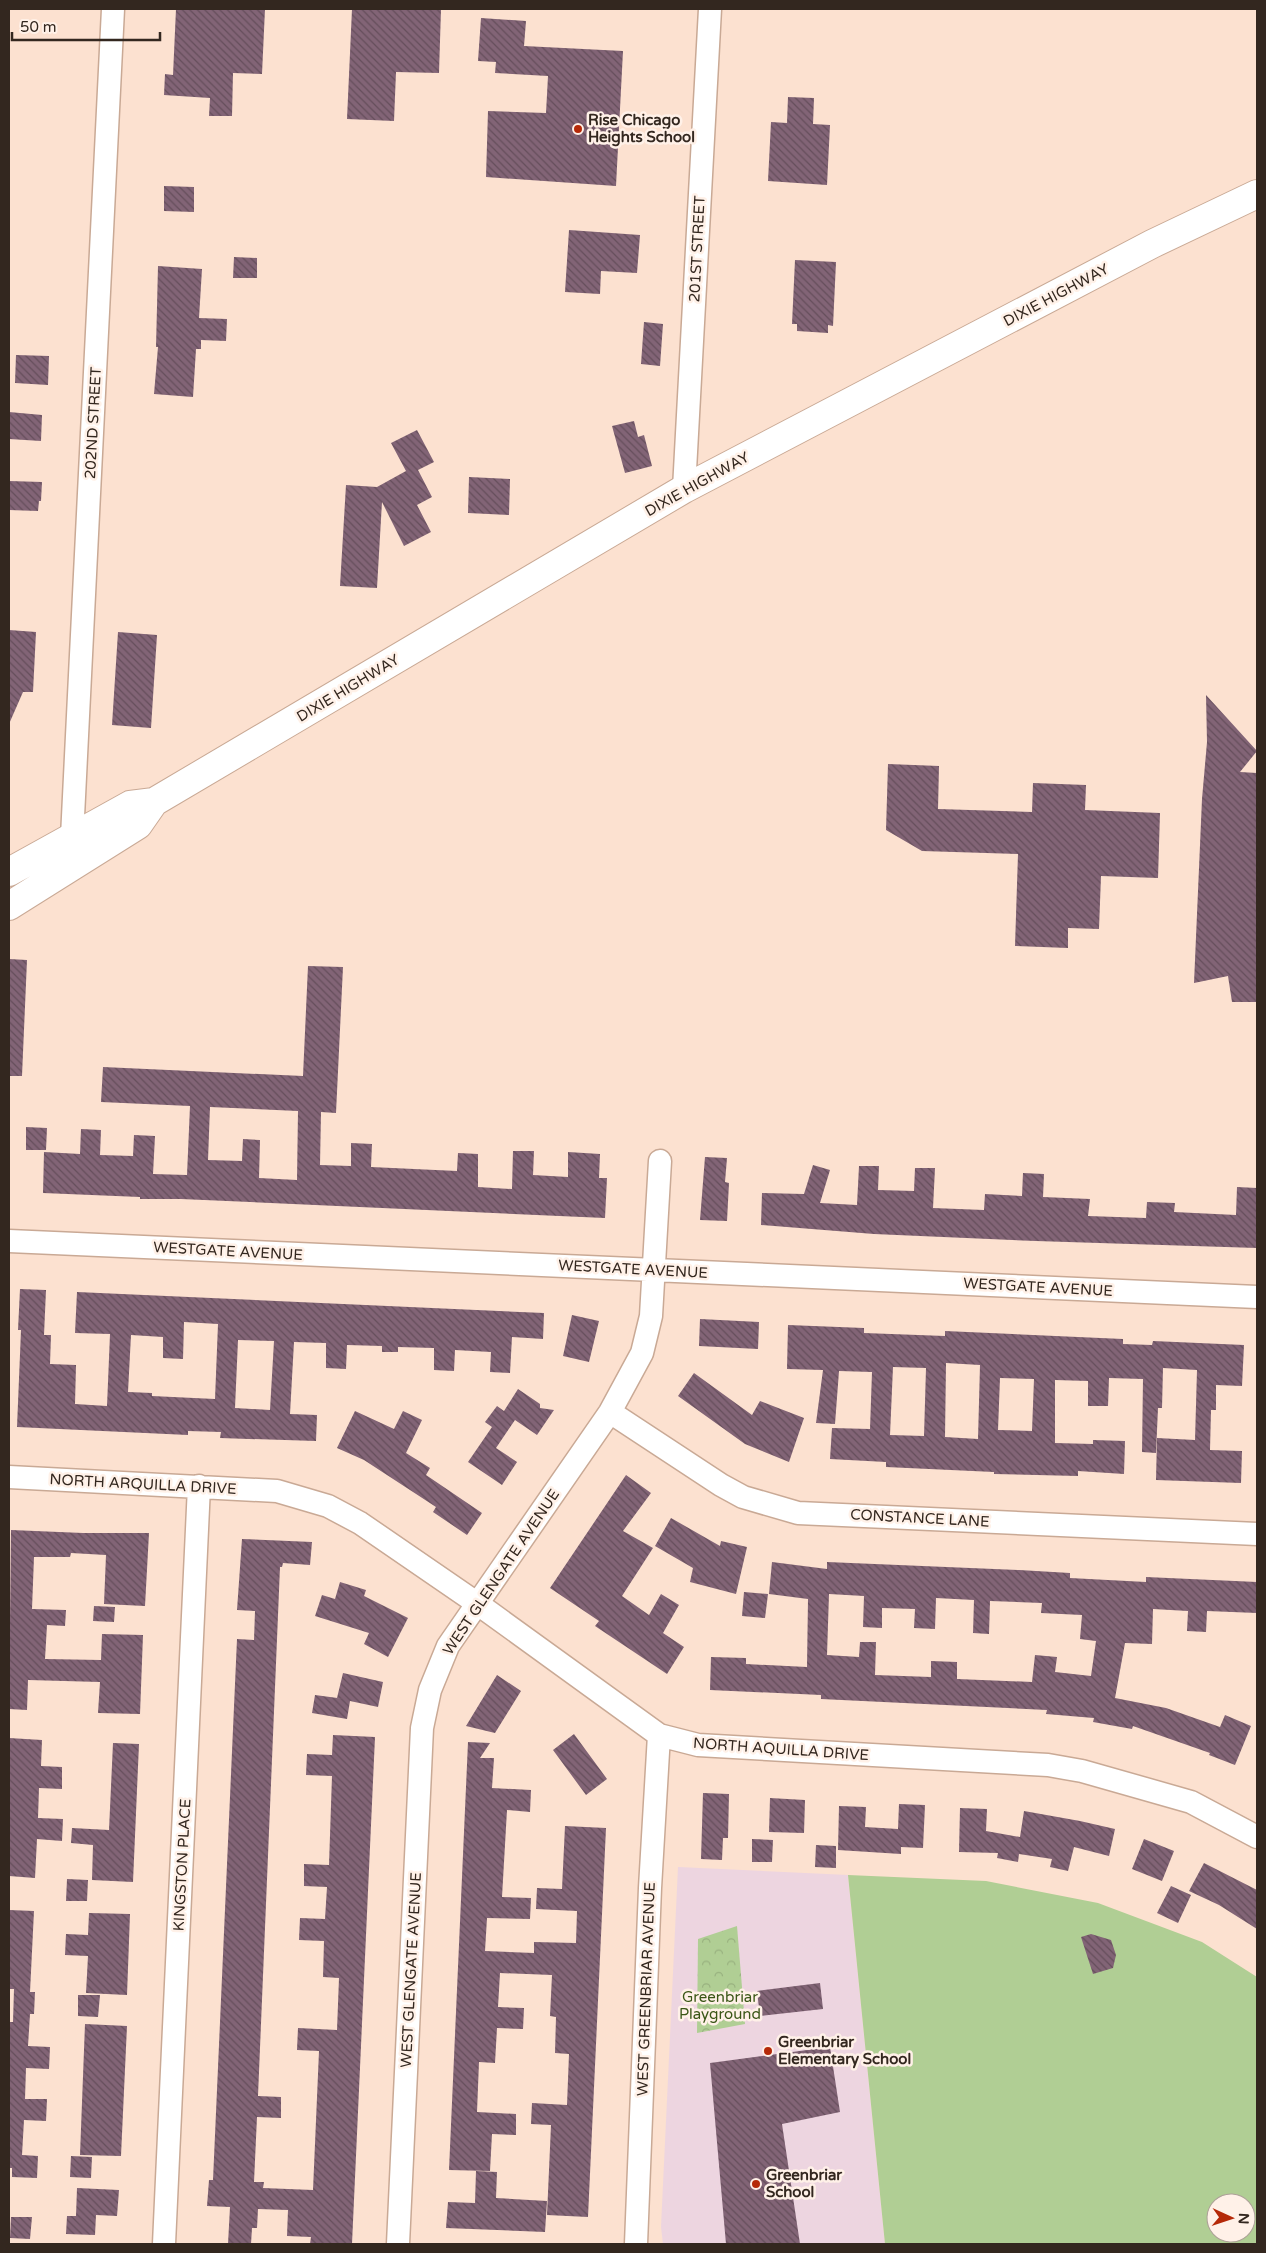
<svg xmlns="http://www.w3.org/2000/svg" width="1266" height="2253" viewBox="0 0 1266 2253" font-family="'Varela Round',sans-serif">
	<defs>
		<pattern id="park-crowns" width="20" height="18" patternUnits="userSpaceOnUse" patternTransform="scale(1.25)"><rect width="20" height="18" fill="#b0ce94"/><path d="M2 6a3 3 0 1 1 6 0M12 15a3 3 0 1 1 6 0" fill="none" stroke="#98b17f"/></pattern>
		<pattern id="building-back-hatch" width="6" height="6" patternUnits="userSpaceOnUse" patternTransform="scale(1.25)"><rect width="6" height="6" fill="#826476"/><path d="M-1 5l2 2M0 0l6 6M5-1l2 2" fill="none" stroke="#654e5b"/></pattern>
	</defs>
	<rect width="100%" height="100%" fill="#fce1d0"/>
	<path fill="#edd5e0" d="M 678,1867 L 848,1875 L 885,2244 L 663,2244 L 661,2227 Z"/>
	<path fill="url(#park-crowns)" d="M 737,1926 L 745,2024 L 697,2033 L 698,1939 Z"/>
	<path fill="#b0ce94" fill-rule="evenodd" d="M 848,1875 L 986,1881 L 1098,1903 L 1202,1942 L 1257,1977 L 1257,2244 L 885,2244 ZM 1216,2203 L 1246,2203 L 1246,2233 L 1216,2233 Z"/>
	<path fill="url(#building-back-hatch)" fill-rule="evenodd" d="M 176,9 L 265,9 L 262,74 L 233,73 L 232,116 L 209,116 L 210,98 L 164,95 L 165,74 L 173,75 Z
		M 352,9 L 441,9 L 439,73 L 396,72 L 394,121 L 347,119 Z
		M 481,18 L 526,21 L 524,46 L 623,51 L 616,186 L 486,177 L 488,111 L 546,113 L 548,76 L 495,73 L 496,62 L 478,61 Z
		M 788,97 L 814,98 L 813,124 L 830,125 L 827,185 L 768,181 L 771,122 L 787,123 Z
		M 164,186 L 194,187 L 194,212 L 164,211 Z
		M 569,230 L 640,235 L 637,273 L 601,271 L 600,294 L 565,292 Z
		M 234,257 L 257,258 L 257,278 L 233,278 Z
		M 795,260 L 836,262 L 833,326 L 828,325 L 828,333 L 797,331 L 797,324 L 792,324 Z
		M 158,266 L 202,269 L 199,318 L 227,319 L 226,341 L 201,340 L 201,349 L 196,349 L 193,397 L 154,394 L 158,347 L 156,347 Z
		M 644,322 L 663,324 L 660,366 L 641,364 Z
		M 16,355 L 49,356 L 48,385 L 15,383 Z
		M 9,412 L 42,415 L 41,441 L 9,439 Z
		M 634,421 L 638,437 L 644,435 L 652,466 L 625,473 L 612,426 Z
		M 417,430 L 434,462 L 418,470 L 432,497 L 417,505 L 431,532 L 404,546 L 382,502 L 377,588 L 340,586 L 346,485 L 377,487 L 406,471 L 391,443 Z
		M 469,477 L 510,479 L 509,515 L 468,513 Z
		M 9,481 L 42,482 L 41,501 L 39,501 L 38,511 L 9,510 Z
		M 9,630 L 36,632 L 33,692 L 23,692 L 9,724 Z
		M 118,632 L 157,635 L 151,728 L 112,725 Z
		M 1206,695 L 1257,751 L 1240,772 L 1257,773 L 1257,1002 L 1232,1002 L 1228,976 L 1194,983 L 1202,799 L 1207,742 Z
		M 888,764 L 939,766 L 938,809 L 1032,812 L 1033,783 L 1086,785 L 1085,810 L 1160,813 L 1158,878 L 1101,876 L 1099,929 L 1068,928 L 1068,948 L 1015,946 L 1018,854 L 922,851 L 886,830 Z
		M 9,959 L 27,960 L 22,1076 L 9,1076 Z
		M 308,966 L 343,967 L 336,1113 L 321,1112 L 320,1165 L 351,1166 L 351,1143 L 372,1144 L 371,1167 L 457,1171 L 458,1153 L 478,1154 L 478,1187 L 512,1189 L 513,1151 L 534,1151 L 533,1175 L 568,1177 L 568,1152 L 600,1154 L 599,1178 L 607,1178 L 605,1218 L 181,1199 L 140,1199 L 140,1197 L 43,1193 L 44,1152 L 80,1154 L 81,1129 L 101,1130 L 100,1155 L 133,1156 L 134,1135 L 155,1136 L 153,1174 L 187,1175 L 190,1106 L 101,1102 L 103,1067 L 303,1076 ZM 210,1107 L 298,1111 L 297,1180 L 259,1178 L 260,1140 L 243,1139 L 242,1161 L 208,1160 Z
		M 26,1127 L 47,1128 L 46,1150 L 26,1150 Z
		M 705,1157 L 727,1158 L 725,1182 L 729,1183 L 727,1221 L 700,1220 Z
		M 813,1165 L 830,1170 L 820,1203 L 857,1205 L 859,1166 L 879,1166 L 878,1190 L 914,1191 L 915,1168 L 935,1168 L 933,1208 L 984,1210 L 985,1194 L 1022,1196 L 1023,1173 L 1044,1174 L 1043,1197 L 1090,1199 L 1088,1216 L 1146,1218 L 1147,1202 L 1175,1203 L 1174,1212 L 1236,1215 L 1237,1187 L 1257,1188 L 1257,1248 L 1036,1241 L 874,1234 L 761,1225 L 762,1193 L 804,1194 Z
		M 20,1289 L 46,1290 L 44,1335 L 51,1335 L 50,1364 L 76,1365 L 75,1404 L 107,1406 L 110,1334 L 75,1333 L 77,1292 L 544,1313 L 543,1339 L 512,1337 L 510,1373 L 490,1372 L 491,1352 L 455,1350 L 454,1371 L 434,1370 L 434,1348 L 398,1347 L 398,1352 L 382,1352 L 382,1346 L 347,1345 L 346,1369 L 326,1368 L 326,1343 L 294,1342 L 290,1414 L 317,1415 L 316,1441 L 220,1438 L 221,1432 L 188,1431 L 188,1435 L 17,1427 L 21,1330 L 18,1330 ZM 184,1322 L 218,1324 L 215,1399 L 152,1396 L 152,1393 L 128,1392 L 131,1335 L 163,1337 L 163,1358 L 183,1359 ZM 238,1340 L 274,1341 L 270,1410 L 235,1408 Z
		M 572,1315 L 599,1321 L 589,1362 L 563,1356 Z
		M 700,1319 L 759,1322 L 758,1349 L 699,1346 Z
		M 788,1325 L 864,1328 L 864,1333 L 945,1336 L 945,1331 L 1123,1339 L 1123,1344 L 1152,1345 L 1153,1341 L 1244,1345 L 1242,1386 L 1216,1385 L 1216,1410 L 1211,1410 L 1210,1450 L 1242,1451 L 1241,1483 L 1156,1480 L 1157,1438 L 1195,1440 L 1197,1370 L 1163,1368 L 1162,1408 L 1158,1408 L 1156,1453 L 1142,1452 L 1143,1379 L 1109,1378 L 1108,1406 L 1088,1406 L 1088,1381 L 1055,1380 L 1055,1443 L 1093,1444 L 1093,1440 L 1125,1441 L 1124,1474 L 1078,1471 L 1078,1476 L 994,1474 L 994,1472 L 886,1467 L 886,1462 L 830,1459 L 832,1428 L 870,1429 L 872,1372 L 839,1371 L 835,1424 L 816,1423 L 823,1370 L 787,1369 ZM 946,1363 L 980,1365 L 978,1439 L 945,1437 ZM 893,1367 L 926,1368 L 924,1436 L 890,1435 ZM 1000,1378 L 1034,1379 L 1032,1431 L 998,1430 Z
		M 694,1373 L 752,1415 L 760,1401 L 804,1418 L 789,1462 L 745,1444 L 678,1396 Z
		M 518,1389 L 540,1404 L 540,1408 L 554,1410 L 537,1435 L 515,1420 L 496,1448 L 517,1462 L 502,1485 L 468,1462 L 492,1427 L 485,1422 L 497,1406 L 504,1411 Z
		M 355,1411 L 394,1429 L 403,1411 L 422,1420 L 406,1453 L 430,1468 L 426,1475 L 482,1513 L 467,1535 L 433,1512 L 436,1507 L 364,1460 L 337,1448 Z
		M 626,1475 L 651,1493 L 623,1531 L 653,1548 L 622,1596 L 649,1615 L 661,1594 L 679,1605 L 663,1633 L 684,1647 L 667,1674 L 595,1626 L 599,1621 L 550,1588 Z
		M 671,1518 L 720,1546 L 721,1541 L 747,1547 L 736,1594 L 690,1582 L 693,1568 L 655,1546 Z
		M 11,1530 L 83,1533 L 149,1533 L 145,1606 L 104,1604 L 106,1555 L 71,1553 L 70,1557 L 34,1557 L 32,1609 L 66,1610 L 65,1626 L 47,1625 L 45,1659 L 101,1660 L 102,1634 L 143,1635 L 140,1714 L 98,1713 L 100,1682 L 28,1680 L 27,1710 L 9,1709 Z
		M 242,1539 L 312,1542 L 310,1565 L 283,1563 L 282,1567 L 280,1567 L 258,2096 L 281,2097 L 281,2118 L 257,2117 L 254,2182 L 264,2182 L 263,2188 L 313,2190 L 319,2051 L 297,2050 L 298,2028 L 337,2030 L 339,1978 L 323,1977 L 324,1941 L 299,1940 L 300,1918 L 325,1919 L 327,1887 L 304,1886 L 304,1864 L 329,1865 L 332,1776 L 306,1775 L 307,1754 L 332,1755 L 333,1735 L 375,1737 L 352,2244 L 310,2244 L 311,2237 L 287,2236 L 288,2210 L 258,2209 L 257,2228 L 252,2228 L 251,2244 L 228,2244 L 230,2207 L 207,2206 L 209,2180 L 213,2180 L 237,1639 L 254,1640 L 255,1611 L 237,1610 Z
		M 772,1562 L 827,1569 L 827,1562 L 1019,1570 L 1070,1573 L 1070,1578 L 1146,1582 L 1146,1577 L 1257,1582 L 1257,1613 L 1207,1611 L 1206,1632 L 1187,1631 L 1188,1611 L 1153,1609 L 1152,1644 L 1125,1643 L 1115,1698 L 1166,1708 L 1220,1727 L 1225,1715 L 1251,1726 L 1235,1765 L 1209,1755 L 1210,1753 L 1133,1726 L 1132,1729 L 1093,1722 L 1094,1718 L 1046,1714 L 1047,1710 L 821,1699 L 821,1695 L 710,1690 L 711,1657 L 746,1658 L 746,1664 L 807,1667 L 808,1599 L 769,1594 ZM 829,1594 L 864,1596 L 863,1627 L 882,1628 L 882,1608 L 915,1609 L 914,1628 L 935,1629 L 936,1598 L 974,1600 L 973,1633 L 989,1634 L 990,1601 L 1042,1603 L 1041,1613 L 1082,1615 L 1080,1639 L 1096,1641 L 1091,1676 L 1055,1672 L 1057,1657 L 1035,1655 L 1032,1682 L 957,1679 L 957,1662 L 931,1661 L 931,1677 L 875,1675 L 876,1642 L 860,1642 L 859,1657 L 827,1655 Z
		M 340,1582 L 366,1590 L 364,1596 L 408,1618 L 388,1657 L 364,1644 L 369,1633 L 315,1616 L 322,1595 L 335,1599 Z
		M 744,1592 L 768,1594 L 765,1618 L 742,1616 Z
		M 94,1606 L 115,1607 L 114,1622 L 93,1621 Z
		M 343,1673 L 383,1682 L 378,1707 L 350,1701 L 347,1719 L 312,1713 L 315,1695 L 345,1699 L 337,1698 Z
		M 497,1675 L 521,1691 L 495,1733 L 466,1726 Z
		M 574,1734 L 607,1779 L 586,1795 L 553,1750 Z
		M 9,1738 L 42,1740 L 41,1766 L 62,1767 L 62,1789 L 39,1788 L 38,1818 L 63,1819 L 62,1841 L 37,1839 L 35,1878 L 9,1876 Z
		M 468,1742 L 490,1743 L 480,1758 L 494,1758 L 492,1788 L 531,1790 L 530,1812 L 507,1810 L 502,1897 L 531,1898 L 530,1919 L 487,1918 L 485,1951 L 534,1953 L 534,1942 L 576,1943 L 577,1911 L 536,1909 L 537,1888 L 562,1889 L 565,1826 L 606,1828 L 588,2217 L 547,2215 L 551,2125 L 531,2124 L 532,2103 L 567,2105 L 569,2054 L 555,2053 L 556,2017 L 550,2016 L 552,1975 L 500,1973 L 498,2007 L 524,2008 L 523,2029 L 497,2028 L 495,2063 L 479,2062 L 477,2112 L 516,2114 L 516,2135 L 492,2134 L 490,2171 L 449,2170 Z
		M 113,1743 L 139,1744 L 133,1882 L 92,1880 L 93,1845 L 71,1843 L 72,1828 L 109,1830 Z
		M 703,1793 L 729,1794 L 728,1838 L 723,1838 L 722,1860 L 701,1859 Z
		M 770,1798 L 805,1800 L 804,1833 L 769,1832 Z
		M 899,1804 L 925,1805 L 923,1848 L 901,1847 L 901,1854 L 838,1850 L 839,1806 L 866,1807 L 865,1827 L 898,1829 Z
		M 960,1808 L 987,1809 L 986,1831 L 1020,1837 L 1024,1811 L 1080,1821 L 1115,1829 L 1109,1856 L 1074,1847 L 1068,1871 L 1050,1867 L 1052,1859 L 1019,1854 L 1018,1862 L 997,1858 L 998,1853 L 959,1852 Z
		M 752,1839 L 773,1840 L 772,1862 L 752,1862 Z
		M 1144,1839 L 1174,1851 L 1162,1881 L 1132,1869 Z
		M 816,1845 L 836,1846 L 836,1868 L 815,1867 Z
		M 1204,1863 L 1257,1890 L 1257,1929 L 1219,1905 L 1189,1891 Z
		M 67,1879 L 88,1880 L 87,1901 L 66,1901 Z
		M 1171,1886 L 1191,1895 L 1178,1923 L 1157,1913 Z
		M 9,1910 L 34,1911 L 30,1992 L 35,1992 L 34,2014 L 30,2014 L 28,2046 L 50,2047 L 49,2069 L 26,2068 L 25,2099 L 47,2099 L 46,2121 L 24,2120 L 22,2155 L 38,2156 L 37,2178 L 12,2177 L 12,2168 L 9,2168 L 9,2022 L 13,2022 L 14,1989 L 9,1989 Z
		M 89,1913 L 130,1914 L 127,1995 L 86,1993 L 88,1956 L 65,1955 L 66,1934 L 88,1935 Z
		M 1091,1934 L 1111,1940 L 1116,1955 L 1113,1968 L 1093,1974 L 1081,1937 Z
		M 820,1983 L 823,2009 L 760,2016 L 757,1991 Z
		M 78,1995 L 100,1995 L 98,2017 L 78,2016 Z
		M 85,2024 L 127,2026 L 121,2156 L 80,2155 Z
		M 830,2047 L 840,2112 L 782,2124 L 800,2244 L 726,2244 L 710,2063 Z
		M 71,2156 L 92,2157 L 91,2178 L 70,2177 Z
		M 476,2171 L 497,2172 L 496,2198 L 547,2201 L 545,2232 L 446,2228 L 448,2202 L 475,2203 Z
		M 77,2188 L 119,2190 L 117,2216 L 96,2215 L 95,2235 L 66,2234 L 67,2216 L 76,2216 Z
		M 11,2217 L 32,2217 L 30,2239 L 10,2238 Z"/>
	<g fill="none" stroke-linecap="round" stroke-linejoin="round">
		<defs>
			<path id="street" d="M 684,489 L 710,9
				M 72,837 L 113,9
				M 9,1241 L 1257,1297
				M 610,1412 L 721,1485 L 743,1497 L 798,1513 L 1257,1534
				M 9,1477 L 277,1491 L 328,1506 L 360,1523 L 478,1604 L 659,1735 L 698,1745 L 1048,1765 L 1082,1771 L 1191,1802 L 1257,1837
				M 164,2244 L 199,1486
				M 398,2244 L 422,1728 L 430,1690 L 448,1646 L 610,1412 L 642,1353 L 651,1316 L 660,1161
				M 636,2244 L 650,1888 L 659,1735"/>
			<path id="secondary" d="M 9,872 L 130,805 L 154,802 L 684,489 L 1152,244 L 1257,194
				M 9,906 L 138,825 L 154,802"/>
		</defs>
		<use href="#street" stroke="#c9a995" stroke-width="25"/>
		<use href="#secondary" stroke="#c9a995" stroke-width="30"/>
		<use href="#street" stroke="#fff" stroke-width="22"/>
		<use href="#secondary" stroke="#fff" stroke-width="28"/>
	</g>
	<g fill="#b52908" stroke="#fff1e8" stroke-width="2">
		<circle cx="578" cy="129" r="5"/>
		<circle cx="768" cy="2051" r="5"/>
		<circle cx="756" cy="2184" r="5"/>
	</g>
	<g text-anchor="middle" stroke-width="5" stroke-linejoin="round" paint-order="stroke">
		<g font-size="15" font-weight="bold" fill="#33271f" stroke="#fff1e8" text-anchor="start">
			<text x="588" y="125">Rise Chicago<tspan x="588" dy="17">Heights School</tspan></text>
			<text x="778" y="2047">Greenbriar<tspan x="778" dy="17">Elementary School</tspan></text>
			<text x="766" y="2180">Greenbriar<tspan x="766" dy="17">School</tspan></text>
		</g>
		<g font-size="15" fill="#33271f" stroke="#fff1e8">
			<text transform="translate(697 249) rotate(-87)" y="5">201ST STREET</text>
			<text transform="translate(1056 295) rotate(-28)" y="5">DIXIE HIGHWAY</text>
			<text transform="translate(93 423) rotate(-87)" y="5">202ND STREET</text>
			<text transform="translate(697 484) rotate(-29)" y="5">DIXIE HIGHWAY</text>
			<text transform="translate(348 688) rotate(-31)" y="5">DIXIE HIGHWAY</text>
			<text transform="translate(228 1251) rotate(3)" y="5">WESTGATE AVENUE</text>
			<text transform="translate(633 1269) rotate(3)" y="5">WESTGATE AVENUE</text>
			<text transform="translate(1038 1287) rotate(3)" y="5">WESTGATE AVENUE</text>
			<text transform="translate(143 1484) rotate(3)" y="5">NORTH ARQUILLA DRIVE</text>
			<text transform="translate(920 1518) rotate(3)" y="5">CONSTANCE LANE</text>
			<text transform="translate(501 1572) rotate(-56)" y="5">WEST GLENGATE AVENUE</text>
			<text transform="translate(781 1749) rotate(4)" y="5">NORTH AQUILLA DRIVE</text>
			<text transform="translate(182 1865) rotate(-87)" y="5">KINGSTON PLACE</text>
			<text transform="translate(411 1970) rotate(-87)" y="5">WEST GLENGATE AVENUE</text>
			<text transform="translate(646 1989) rotate(-88)" y="5">WEST GREENBRIAR AVENUE</text>
		</g>
		<g font-size="15" fill="#3a5616" stroke="#fff1e8">
			<text x="720" y="2002">Greenbriar<tspan x="720" dy="17">Playground</tspan></text>
		</g>
	</g>
	<rect width="1266" height="2253" fill="none" stroke="#33271f" stroke-width="20"/>
	<g transform="translate(1231 2218) rotate(93)"><circle r="24" fill="#fff1e8" stroke="#ada098"/>
	<path d="M0-4L9 19L0 12L-9 19Z" fill="#b52908"/>
	<text y="-8" font-size="14" font-weight="bold" text-anchor="middle" fill="#33271f">N</text>
	</g>
	<path d="M12 32v8h148v-8" fill="none" stroke="#33271f" stroke-width="2.5"/>
	<text x="20" y="32" font-size="15" fill="#33271f" stroke="#fff1e8" stroke-width="4" paint-order="stroke">50 m</text>
</svg>
